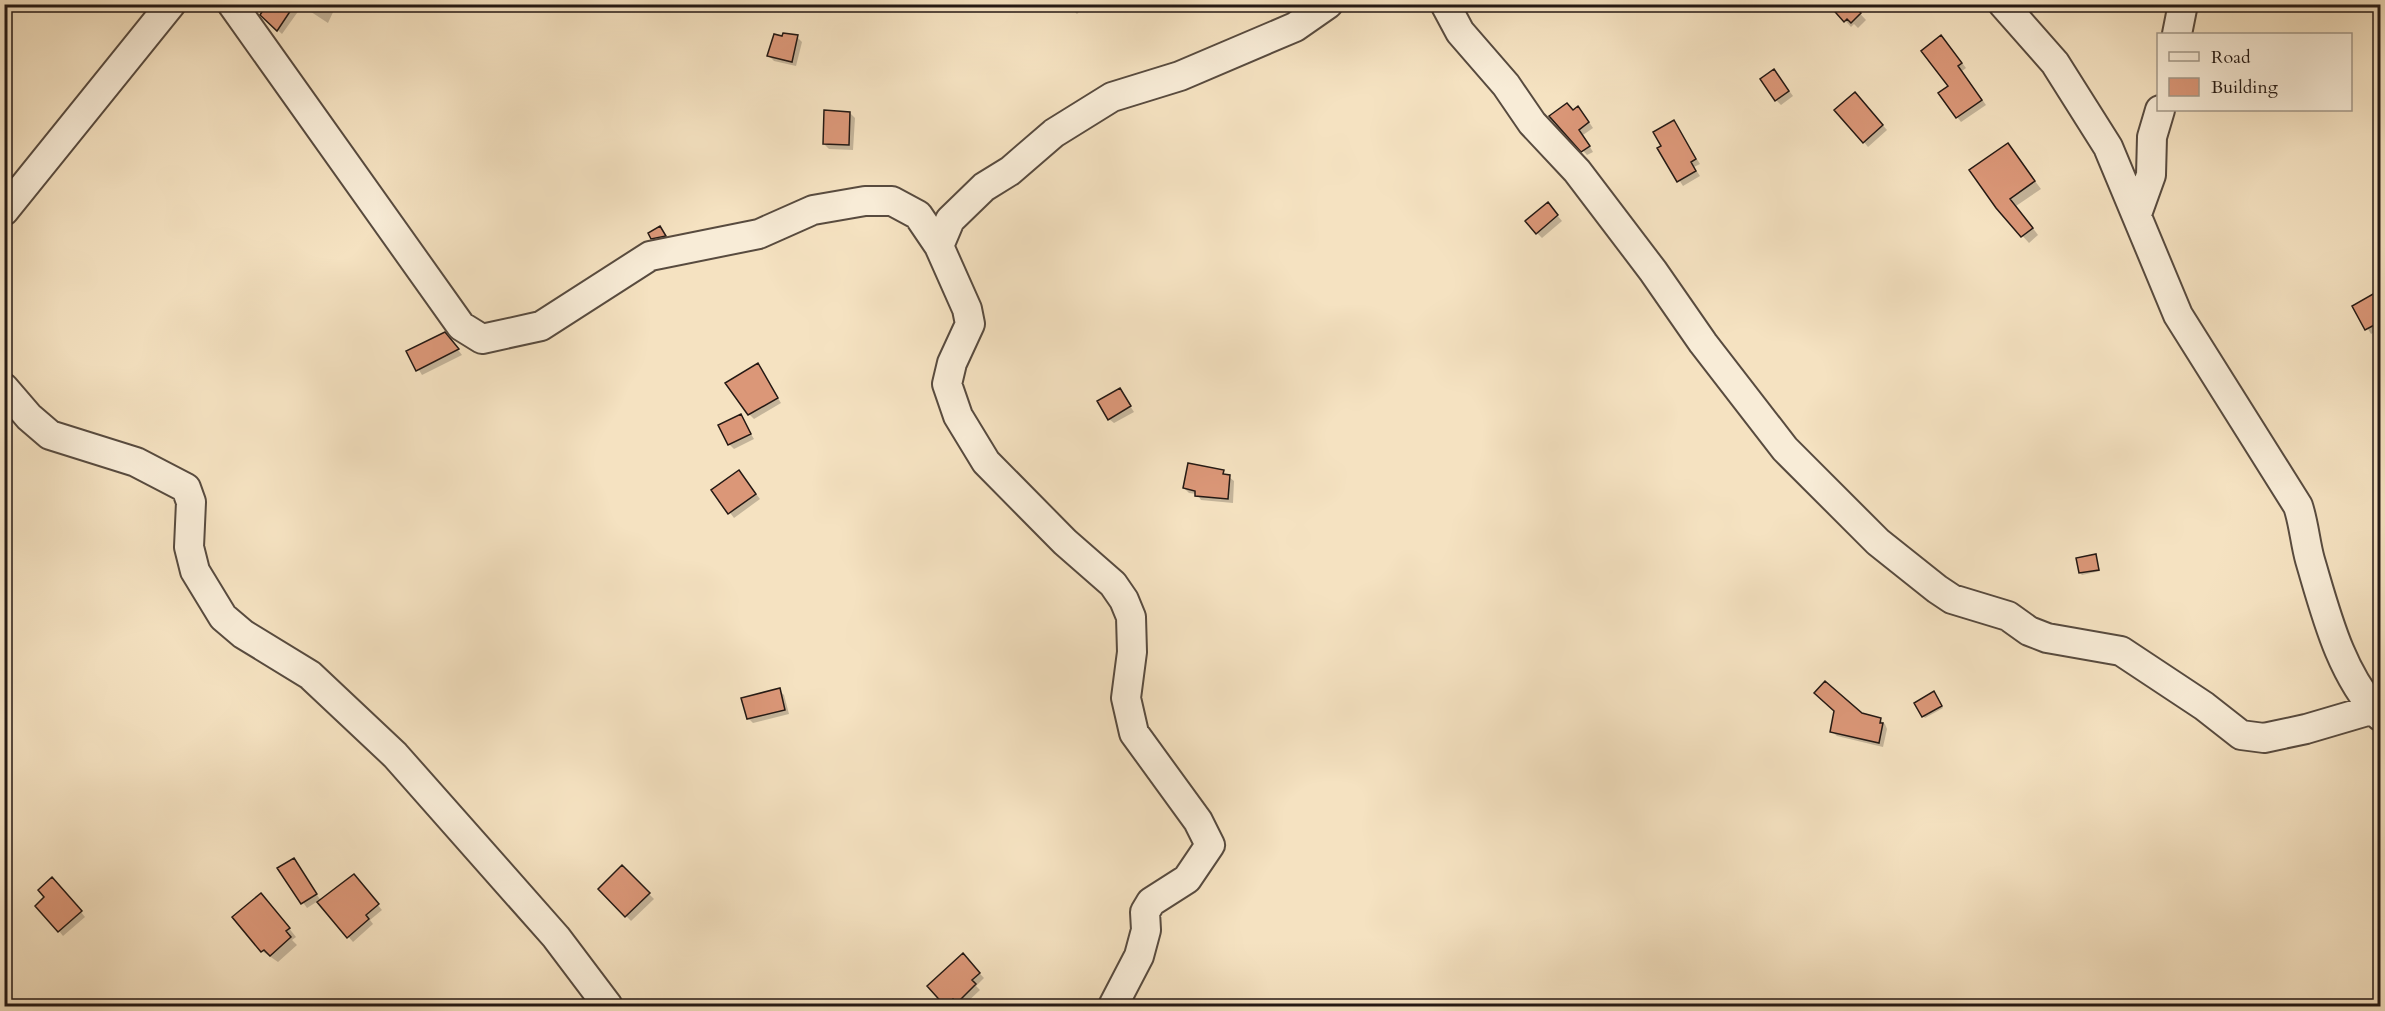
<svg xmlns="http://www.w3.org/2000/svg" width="2385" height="1011" viewBox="0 0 2385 1011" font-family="Cardo,serif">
	<rect width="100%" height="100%" fill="#f5e2c1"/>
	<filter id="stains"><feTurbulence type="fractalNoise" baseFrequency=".00333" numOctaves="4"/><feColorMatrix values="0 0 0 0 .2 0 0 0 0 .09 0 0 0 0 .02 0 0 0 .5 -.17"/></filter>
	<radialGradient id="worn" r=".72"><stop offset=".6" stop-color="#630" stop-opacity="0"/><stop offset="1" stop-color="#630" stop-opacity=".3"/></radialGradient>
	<path fill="#0003" d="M 269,4 L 328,4 L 334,10 L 328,23 L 302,6 L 282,34 L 262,15 Z
		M 1067,4 L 1086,4 L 1077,14 Z
		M 1830,4 L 1851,4 L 1866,20 L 1858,28 L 1854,24 L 1851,27 Z
		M 797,37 L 802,42 L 796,66 L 774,61 L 769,56 L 784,38 Z
		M 1946,42 L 1966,68 L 1962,71 L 1986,105 L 1961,122 L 1957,117 L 1950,87 Z
		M 1778,76 L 1793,96 L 1781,105 L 1776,100 Z
		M 1859,98 L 1887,130 L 1868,147 L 1864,142 Z
		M 1573,112 L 1583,113 L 1593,128 L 1583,135 L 1593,152 L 1587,155 L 1552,117 Z
		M 850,113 L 855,118 L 853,150 L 829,149 L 824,144 Z
		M 1674,122 L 1700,164 L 1694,167 L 1700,176 L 1683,186 L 1659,149 L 1663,146 Z
		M 2008,145 L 2041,189 L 2016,206 L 2038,235 L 2029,243 L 1997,208 Z
		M 1552,209 L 1562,221 L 1542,238 L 1537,233 Z
		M 662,229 L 667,238 L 654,240 L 652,238 Z
		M 2380,292 L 2380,329 L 2371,334 L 2354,306 Z
		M 449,338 L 462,355 L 422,375 L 408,352 Z
		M 757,365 L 781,403 L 754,419 L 749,414 Z
		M 1119,389 L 1134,412 L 1114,423 L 1109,419 Z
		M 740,416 L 754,439 L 734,449 L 729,444 Z
		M 1223,472 L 1234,481 L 1233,503 L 1201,500 L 1197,494 L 1189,493 L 1184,488 Z
		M 743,476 L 760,499 L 734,518 L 713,490 Z
		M 2095,556 L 2100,571 L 2082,575 L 2080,573 Z
		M 779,690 L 784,695 L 789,714 L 753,723 L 748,718 Z
		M 1936,695 L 1943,708 L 1925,718 L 1923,716 Z
		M 1862,715 L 1880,720 L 1885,724 L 1887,729 L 1883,747 L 1837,736 L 1832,732 Z
		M 294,860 L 321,901 L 358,881 L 382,910 L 370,920 L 373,924 L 353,942 L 318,901 L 307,908 L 279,869 Z
		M 622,867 L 654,899 L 631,921 L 600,889 Z
		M 57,883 L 85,917 L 63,936 L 59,931 L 46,898 Z
		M 268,902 L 296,937 L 292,940 L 297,945 L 278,962 L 262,951 Z
		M 963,956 L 984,978 L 976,986 L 980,990 L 963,1006 L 958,1002 L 954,1006 L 948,1006 L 929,987 Z"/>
	<path fill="#db9778" stroke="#241914" stroke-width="1.5" d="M 267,4 L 295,4 L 277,31 L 260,15 Z
		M 1828,4 L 1865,4 L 1858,10 L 1861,13 L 1851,23 L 1847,19 L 1844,22 Z
		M 783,33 L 798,35 L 792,62 L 767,56 L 774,34 L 782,36 Z
		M 1941,35 L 1962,63 L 1958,66 L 1982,100 L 1956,118 L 1938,93 L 1948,86 L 1921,51 Z
		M 1774,69 L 1789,91 L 1775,101 L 1760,79 Z
		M 1855,92 L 1883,125 L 1863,143 L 1834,110 Z
		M 1567,103 L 1573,110 L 1578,106 L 1589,122 L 1579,130 L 1590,146 L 1581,152 L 1549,116 Z
		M 824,110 L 850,112 L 849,145 L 823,144 Z
		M 1674,120 L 1696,159 L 1691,162 L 1696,171 L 1677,182 L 1657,148 L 1661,146 L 1653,132 Z
		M 2008,143 L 2035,181 L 2010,199 L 2033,228 L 2021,237 L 1996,208 L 1969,170 Z
		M 1548,202 L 1558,215 L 1536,234 L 1525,221 Z
		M 660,226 L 666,236 L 651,239 L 648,233 Z
		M 2380,290 L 2380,322 L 2365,330 L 2352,306 Z
		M 445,332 L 459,349 L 416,371 L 406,351 Z
		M 758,363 L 778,398 L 748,415 L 725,383 Z
		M 1120,388 L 1131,406 L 1108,420 L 1097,401 Z
		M 741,414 L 751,434 L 728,445 L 718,425 Z
		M 1188,463 L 1224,470 L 1223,474 L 1230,475 L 1228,499 L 1195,496 L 1195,491 L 1183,488 Z
		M 739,470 L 756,494 L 728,514 L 711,490 Z
		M 2096,554 L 2099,570 L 2079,573 L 2076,558 Z
		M 1825,681 L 1862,713 L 1881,718 L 1880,723 L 1883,723 L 1879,743 L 1830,732 L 1834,711 L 1814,693 Z
		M 780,688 L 785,710 L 747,719 L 741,698 Z
		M 1934,691 L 1942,706 L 1922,717 L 1914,703 Z
		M 294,858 L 317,894 L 301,904 L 277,868 Z
		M 622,865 L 650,893 L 625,917 L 598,889 Z
		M 354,874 L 379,904 L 366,915 L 369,919 L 347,938 L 317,902 Z
		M 52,877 L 82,911 L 58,932 L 35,906 L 44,897 L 38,890 Z
		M 261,893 L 290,928 L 286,931 L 291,937 L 270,956 L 264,950 L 261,952 L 232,917 Z
		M 963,953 L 980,973 L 972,980 L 976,984 L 957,1003 L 953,999 L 945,1006 L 927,986 Z"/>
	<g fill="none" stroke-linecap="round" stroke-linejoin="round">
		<defs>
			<path id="minor" d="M 232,4 L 461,326 L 482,339 L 541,326 L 650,256 L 759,234 L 813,210 L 865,201 L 892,201 L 918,215 L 939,246
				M 1445,4 L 1460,32 L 1506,85 L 1532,123 L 1577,171 L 1653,271 L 1703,343 L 1785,449 L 1878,542 L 1937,589 L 1952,599 L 2008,616 L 2029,631 L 2047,638 L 2121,651 L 2204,706 L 2241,735 L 2264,738 L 2306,729 L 2374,709
				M 2003,4 L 2055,63 L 2108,147 L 2178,315 L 2298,506 C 2304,524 2305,542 2310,560 C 2326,614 2340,673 2380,716
				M 2177,34 L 2183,4
				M 4,211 L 171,4
				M 2137,214 L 2151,175 L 2152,137 L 2160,110
				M 4,388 L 29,417 L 50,435 L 136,462 L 186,488 L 191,502 L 189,547 L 195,571 L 223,617 L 243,634 L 310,675 L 395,755 L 556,937 L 608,1006
				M 1113,1006 L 1139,956 L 1146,930 L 1145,912 L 1151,902 L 1187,879 L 1210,845 L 1198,821 L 1134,733 L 1126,698 L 1132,652 L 1131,617 L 1124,600 L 1113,584 L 1065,542 L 986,462 L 958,416 L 947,384 L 952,363 L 970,324 L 967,309 L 939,246 L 950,220 L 984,187 L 1010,171 L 1054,133 L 1112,97 L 1180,76 L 1295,27 L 1328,4"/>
		</defs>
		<use href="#minor" stroke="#584b3f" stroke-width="32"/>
		<use href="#minor" stroke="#f8ecd7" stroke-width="28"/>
	</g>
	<rect width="2385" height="1011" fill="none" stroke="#f5e2c1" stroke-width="24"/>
	<rect x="6" y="6" width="2373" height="999" fill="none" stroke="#241914" stroke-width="3"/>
	<rect x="12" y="12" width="2361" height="987" fill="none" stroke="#241914" stroke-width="1.5"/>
	<rect x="2157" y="33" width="195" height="78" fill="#f8ecd7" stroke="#a39889" stroke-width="1.5"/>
	<rect x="2169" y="52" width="30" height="9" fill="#f8ecd7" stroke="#a39889" stroke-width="1.5"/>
	<text x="2211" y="63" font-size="18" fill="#241914">Road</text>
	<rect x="2169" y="78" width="30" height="18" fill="#db9778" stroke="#a39889" stroke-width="1.5"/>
	<text x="2211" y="93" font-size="18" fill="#241914">Building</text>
	<rect width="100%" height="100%" filter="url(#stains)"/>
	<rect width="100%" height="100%" fill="url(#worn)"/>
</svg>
